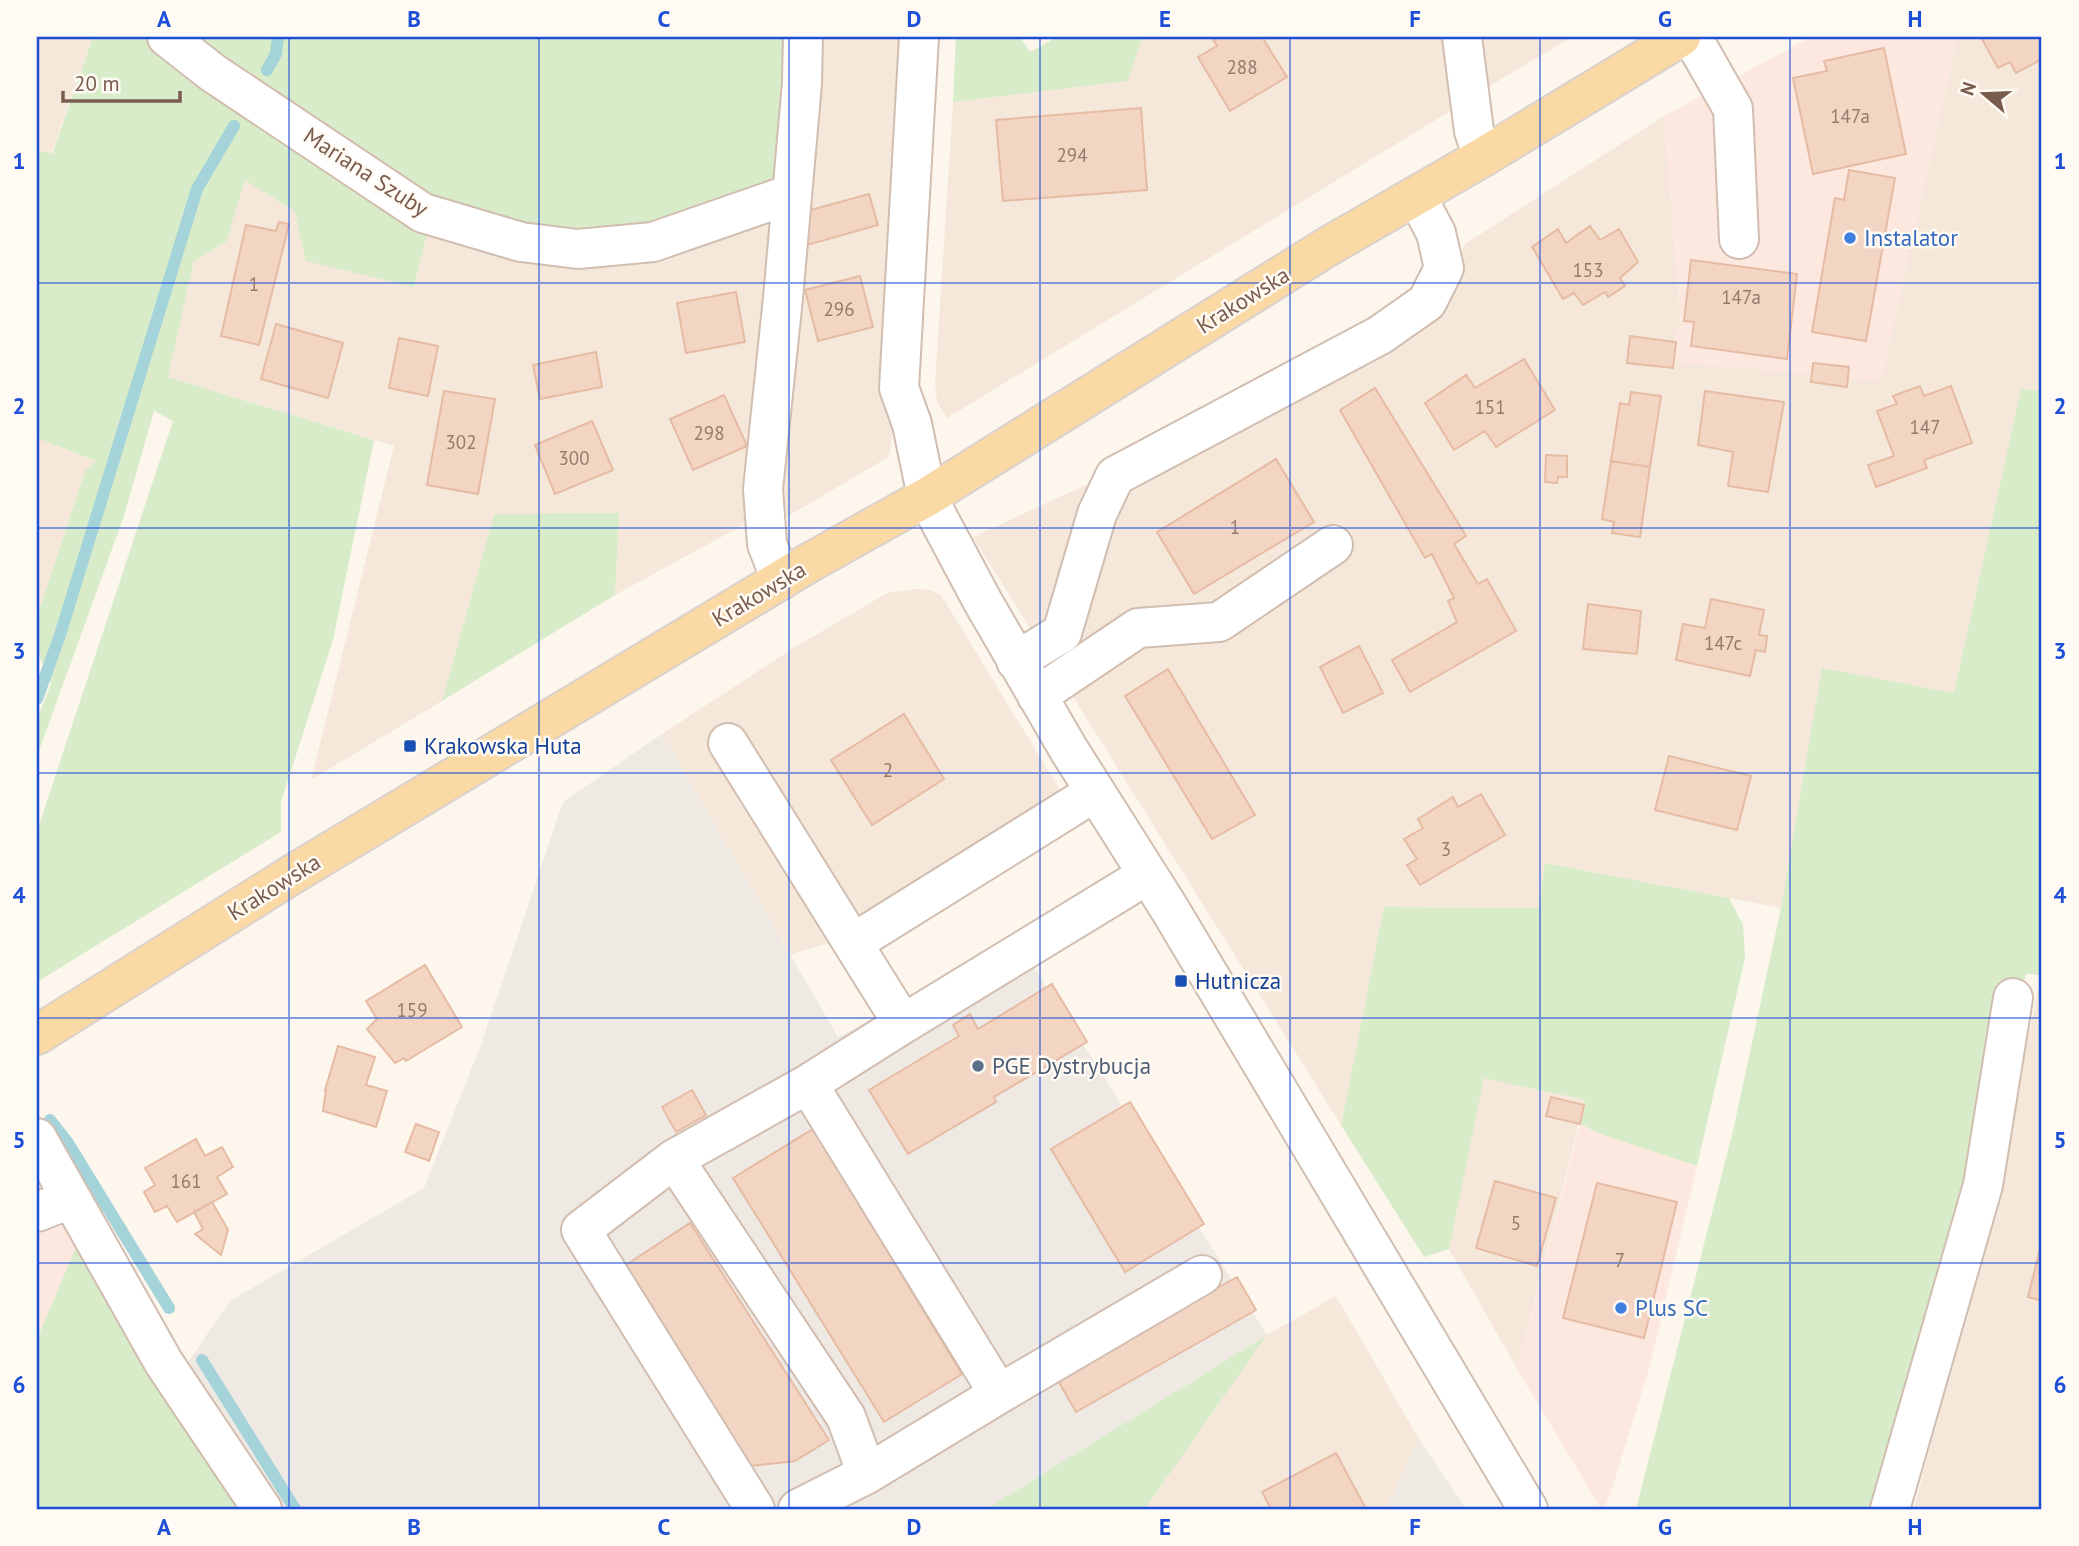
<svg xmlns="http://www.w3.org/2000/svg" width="2079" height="1546" viewBox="0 0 2079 1546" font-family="'PT Sans',sans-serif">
	<rect width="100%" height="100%" fill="#fdf6ec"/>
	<path fill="#f5e8da" d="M 37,37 L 93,37 L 51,154 L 37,150 Z
		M 813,37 L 909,37 L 895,417 L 889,457 L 783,519 L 778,450 Z
		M 1142,37 L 1447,37 L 1452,110 L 947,418 L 937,402 L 935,383 L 953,102 L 1127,81 Z
		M 1469,37 L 1572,37 L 1476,94 Z
		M 1957,37 L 2042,37 L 2042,391 L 2021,389 L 1954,693 L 1822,669 L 1781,908 L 1546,863 L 1540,908 L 1384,907 L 1341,1125 L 973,537 L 1425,328 L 1465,244 L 1664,116 L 1681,326 L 1881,381 Z
		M 245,179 L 414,287 L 429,226 L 779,212 L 747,523 L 615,595 L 619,514 L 494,514 L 442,701 L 311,780 L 394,446 L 168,377 L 194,261 L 226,242 Z
		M 37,438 L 97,461 L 85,471 L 37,617 Z
		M 915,589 L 930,590 L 941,595 L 1059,788 L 1059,798 L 827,943 L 791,955 L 662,734 L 792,649 L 887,593 Z
		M 2042,972 L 2042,1509 L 1914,1509 L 1996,1188 Z
		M 1483,1077 L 1585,1100 L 1517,1369 L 1449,1249 Z
		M 1336,1296 L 1419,1439 L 1386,1509 L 1145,1509 L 1267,1335 Z"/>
	<path fill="#fde8e0" d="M 1811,37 L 1957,37 L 1881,381 L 1663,361 L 1681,326 L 1664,116 Z
		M 1580,1124 L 1600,1134 L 1697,1166 L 1649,1369 L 1609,1498 L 1603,1509 L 1601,1509 L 1517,1369 Z
		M 37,1162 L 81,1235 L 37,1339 Z"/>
	<path fill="#efe9e4" d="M 662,734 L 838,1037 L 1019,943 L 1267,1335 L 986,1509 L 275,1509 L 186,1365 L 230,1301 L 424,1188 L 482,1042 L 563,802 Z
		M 1419,1439 L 1466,1509 L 1386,1509 Z"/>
	<path fill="#d8ecc9" d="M 93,37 L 149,37 L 429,226 L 414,287 L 306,261 L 295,212 L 245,180 L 226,242 L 194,261 L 168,377 L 374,440 L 333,640 L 281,802 L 281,832 L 37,982 L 37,831 L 173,421 L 154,411 L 124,516 L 37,756 L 37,719 L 51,684 L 37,651 L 37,617 L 85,471 L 96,461 L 37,438 L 37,150 L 52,154 Z
		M 184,37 L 793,37 L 784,188 L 592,240 L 448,212 Z
		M 956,37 L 1020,37 L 1030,52 L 1057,37 L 1142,37 L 1128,81 L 953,102 Z
		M 2021,389 L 2042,391 L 2042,975 L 2026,974 L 1976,1175 L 1880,1509 L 1636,1509 L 1733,1131 L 1781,908 L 1822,668 L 1954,693 Z
		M 619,513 L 615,595 L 442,701 L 494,514 Z
		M 1545,863 L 1729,898 L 1743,925 L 1745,958 L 1697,1166 L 1600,1134 L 1580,1124 L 1585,1100 L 1484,1078 L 1449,1249 L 1424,1257 L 1341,1125 L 1384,907 L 1539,908 Z
		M 81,1235 L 245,1509 L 37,1509 L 37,1339 Z
		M 1267,1335 L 1145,1509 L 986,1509 Z"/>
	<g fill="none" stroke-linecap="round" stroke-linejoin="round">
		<path stroke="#a5d3da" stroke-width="12" d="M 267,70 L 276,54 L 278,37
			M 37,699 L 60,635 L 197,189 L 234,126
			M 50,1120 L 68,1143 L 169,1308
			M 202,1360 L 295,1509"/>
	</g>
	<path fill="#f3d5c3" stroke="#e6bba3" stroke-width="2" d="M 1212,37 L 1262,37 L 1287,77 L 1230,111 L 1198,57 L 1217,46 Z
		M 1986,37 L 2042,37 L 2042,59 L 2016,73 L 2010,62 L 1998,68 L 1982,39 Z
		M 1884,48 L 1906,154 L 1813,174 L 1793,78 L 1827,71 L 1824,61 Z
		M 1141,108 L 1147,190 L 1003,201 L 996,120 Z
		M 1849,170 L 1895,178 L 1866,341 L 1812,332 L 1835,198 L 1844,200 Z
		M 869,194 L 878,225 L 807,245 L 807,211 Z
		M 279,222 L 289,224 L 259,345 L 221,336 L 246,225 L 276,231 Z
		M 1590,226 L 1600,240 L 1619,229 L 1638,262 L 1620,278 L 1625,286 L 1608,297 L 1605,292 L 1583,305 L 1574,293 L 1563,299 L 1532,247 L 1558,229 L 1566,243 Z
		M 1691,260 L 1797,274 L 1787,359 L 1691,346 L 1694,322 L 1684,321 Z
		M 860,276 L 873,327 L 818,341 L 805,290 Z
		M 736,292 L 745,342 L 686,353 L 677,303 Z
		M 276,324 L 343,343 L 328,398 L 261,379 Z
		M 1630,336 L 1676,342 L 1673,368 L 1627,363 Z
		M 399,338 L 438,346 L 428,396 L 389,388 Z
		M 596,352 L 602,387 L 540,399 L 533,365 Z
		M 1524,359 L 1555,410 L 1496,447 L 1485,431 L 1454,450 L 1425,403 L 1466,375 L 1475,388 Z
		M 1813,363 L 1849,367 L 1847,387 L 1811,382 Z
		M 1920,386 L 1924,396 L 1951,386 L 1972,443 L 1924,460 L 1927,468 L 1876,487 L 1868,465 L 1894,456 L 1877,411 L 1897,404 L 1893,396 Z
		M 1375,388 L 1466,536 L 1454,544 L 1478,584 L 1487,579 L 1516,631 L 1410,692 L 1392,660 L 1457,622 L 1448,601 L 1454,598 L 1432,554 L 1425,558 L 1340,410 Z
		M 444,391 L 495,399 L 478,494 L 427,485 Z
		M 1705,391 L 1784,402 L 1768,492 L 1728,486 L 1733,452 L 1698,445 Z
		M 1631,392 L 1661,396 L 1650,467 L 1611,461 L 1620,403 L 1629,405 Z
		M 724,395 L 747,446 L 693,470 L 670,419 Z
		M 592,421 L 613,470 L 555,494 L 535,445 Z
		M 1546,455 L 1567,456 L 1567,477 L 1558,477 L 1557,483 L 1545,482 Z
		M 1276,459 L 1314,522 L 1194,594 L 1157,532 Z
		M 1611,461 L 1650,467 L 1640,537 L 1612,533 L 1614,522 L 1602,519 Z
		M 1711,599 L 1764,610 L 1759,635 L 1767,636 L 1765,652 L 1756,650 L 1750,676 L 1676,660 L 1683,624 L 1705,628 Z
		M 1588,604 L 1641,611 L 1637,654 L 1583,649 Z
		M 1359,646 L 1383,693 L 1343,713 L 1320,667 Z
		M 1168,669 L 1255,815 L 1212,839 L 1125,696 Z
		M 904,714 L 944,779 L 872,825 L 831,760 Z
		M 1669,756 L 1751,776 L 1737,830 L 1655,810 Z
		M 1481,794 L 1505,835 L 1420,885 L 1407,865 L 1417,859 L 1404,839 L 1423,828 L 1418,819 L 1453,797 L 1458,807 Z
		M 425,965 L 462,1027 L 406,1061 L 404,1058 L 395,1063 L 367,1029 L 377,1019 L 366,1001 Z
		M 1052,984 L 1087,1042 L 994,1097 L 996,1102 L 908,1154 L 869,1090 L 959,1036 L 953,1025 L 970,1014 L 978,1029 Z
		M 338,1046 L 375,1057 L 366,1085 L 387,1091 L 376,1127 L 323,1111 L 326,1090 L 325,1090 Z
		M 692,1090 L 706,1115 L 676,1132 L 662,1107 Z
		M 1551,1097 L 1584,1105 L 1580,1124 L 1546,1116 Z
		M 1130,1102 L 1204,1224 L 1125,1272 L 1051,1149 Z
		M 416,1124 L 439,1132 L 429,1161 L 405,1152 Z
		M 813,1129 L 962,1374 L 884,1422 L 733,1178 Z
		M 196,1139 L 205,1156 L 222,1147 L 233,1167 L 217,1177 L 227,1194 L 177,1222 L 167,1206 L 155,1212 L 144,1192 L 155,1185 L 145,1168 Z
		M 1495,1181 L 1556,1198 L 1537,1266 L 1476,1248 Z
		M 1597,1183 L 1677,1202 L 1644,1338 L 1563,1318 Z
		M 212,1202 L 228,1230 L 221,1255 L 195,1234 L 203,1229 L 194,1212 Z
		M 690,1223 L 829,1440 L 795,1461 L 751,1466 L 626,1265 Z
		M 2042,1241 L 2042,1301 L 2028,1297 Z
		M 1237,1277 L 1256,1310 L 1076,1412 L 1057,1379 Z
		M 1336,1453 L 1366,1509 L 1271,1509 L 1262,1492 Z"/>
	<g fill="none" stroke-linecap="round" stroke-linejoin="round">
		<defs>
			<path id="minor" d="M 167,37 L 213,73 L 423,213 L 521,242 L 578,249 L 653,242 L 791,194
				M 919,37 L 899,388 L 912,424 L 927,497 L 983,602 L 1069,750 L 1169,908 L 1528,1509
				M 1462,37 L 1474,131 L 1483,157
				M 1692,37 L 1733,109 L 1739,239
				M 781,580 L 767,544 L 763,489 L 783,298 L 802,83 L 803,37
				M 1016,661 L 1062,633 L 1097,514 L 1115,476 L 1380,335 L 1427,302 L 1444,268 L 1436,233 L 1417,197
				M 1037,696 L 1138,628 L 1219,622 L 1333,545
				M 728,743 L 903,1024 L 808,1084 L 999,1394
				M 853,943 L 1095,792
				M 903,1024 L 1147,875
				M 37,1138 L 164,1363 L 262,1509
				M 674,1159 L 846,1417 L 867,1474
				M 37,1212 L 70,1199
				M 755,1509 L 581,1230 L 674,1159 L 808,1084
				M 798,1509 L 867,1474 L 999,1394 L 1202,1275
				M 1890,1509 L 1983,1185 L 2013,998"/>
			<path id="major" d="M 37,1035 L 293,874 L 807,564 L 927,497 L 1327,247 L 1483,157 L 1681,37"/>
		</defs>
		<use href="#minor" stroke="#d1beb0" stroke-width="42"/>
		<use href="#major" stroke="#dad1cd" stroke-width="42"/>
		<use href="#minor" stroke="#fff" stroke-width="38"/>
		<use href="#major" stroke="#fbd9a5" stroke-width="38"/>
	</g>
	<path fill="none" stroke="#1d4ed8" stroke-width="2" stroke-opacity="0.55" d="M 289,37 L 289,1509M 539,37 L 539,1509M 789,37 L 789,1509M 1040,37 L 1040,1509M 1290,37 L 1290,1509M 1540,37 L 1540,1509M 1790,37 L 1790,1509M 37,283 L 2042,283M 37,528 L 2042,528M 37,773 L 2042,773M 37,1018 L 2042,1018M 37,1263 L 2042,1263"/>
	<g fill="#3f7fe0" stroke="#fffaf3" stroke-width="2.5">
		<circle cx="1850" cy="238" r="7"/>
		<circle cx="1621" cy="1308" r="7"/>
	</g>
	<g fill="#1a4fb4" stroke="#fffaf3" stroke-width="2.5">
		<rect x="403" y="739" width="14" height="14" rx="3.5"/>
		<rect x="1174" y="974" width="14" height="14" rx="3.5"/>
	</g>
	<circle fill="#5c6f8a" stroke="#fffaf3" stroke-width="2.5" cx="978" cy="1066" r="7"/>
	<g text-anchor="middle" stroke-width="5" stroke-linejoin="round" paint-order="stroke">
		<g font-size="19" fill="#987a6a">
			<text x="1242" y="74">288</text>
			<text x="1850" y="123">147a</text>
			<text x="1072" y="162">294</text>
			<text x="1588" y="277">153</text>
			<text x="254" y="291">1</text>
			<text x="1741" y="304">147a</text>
			<text x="839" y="316">296</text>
			<text x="1490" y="414">151</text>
			<text x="1925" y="434">147</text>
			<text x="709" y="440">298</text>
			<text x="461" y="449">302</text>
			<text x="574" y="465">300</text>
			<text x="1235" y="534">1</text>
			<text x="1723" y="650">147c</text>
			<text x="888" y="777">2</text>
			<text x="1446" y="856">3</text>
			<text x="412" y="1017">159</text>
			<text x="186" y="1188">161</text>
			<text x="1516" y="1230">5</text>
			<text x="1620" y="1267">7</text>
		</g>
		<g font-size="23" fill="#7a5c4d" stroke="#fffaf3">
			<text transform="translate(366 172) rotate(33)" y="8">Mariana Szuby</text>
			<text transform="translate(1243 300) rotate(-32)" y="8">Krakowska</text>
			<text transform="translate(759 594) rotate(-31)" y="8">Krakowska</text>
			<text transform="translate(274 887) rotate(-32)" y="8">Krakowska</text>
		</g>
		<g font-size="23" fill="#366cbe" stroke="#fffaf3" text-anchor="start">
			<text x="1864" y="246">Instalator</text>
			<text x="1635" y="1316">Plus SC</text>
		</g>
		<g font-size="23" fill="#164399" stroke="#fffaf3" text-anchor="start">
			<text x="424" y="754">Krakowska Huta</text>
			<text x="1195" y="989">Hutnicza</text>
		</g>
		<g font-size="23" fill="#4e5e75" stroke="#fffaf3" text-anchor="start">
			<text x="992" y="1074">PGE Dystrybucja</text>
		</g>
	</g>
	<rect width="2079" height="1546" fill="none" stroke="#fffaf3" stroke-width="77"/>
	<g transform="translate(1984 94) rotate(289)" stroke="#fffaf3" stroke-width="5" paint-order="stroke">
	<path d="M0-5L12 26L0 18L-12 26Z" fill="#7a5c4d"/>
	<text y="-10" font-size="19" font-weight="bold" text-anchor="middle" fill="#7a5c4d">N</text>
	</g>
	<path d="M63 91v10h117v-10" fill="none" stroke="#7a5c4d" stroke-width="3.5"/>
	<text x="74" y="91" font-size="21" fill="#7a5c4d" stroke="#fffaf3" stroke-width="5" paint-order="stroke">20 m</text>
	<rect x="38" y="38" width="2002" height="1470" fill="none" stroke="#1d4ed8" stroke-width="2.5"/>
	<g font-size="23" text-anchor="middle" font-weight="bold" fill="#1d4ed8">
		<text x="164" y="27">A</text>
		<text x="414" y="27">B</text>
		<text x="664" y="27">C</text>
		<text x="914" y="27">D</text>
		<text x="1165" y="27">E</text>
		<text x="1415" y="27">F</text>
		<text x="1665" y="27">G</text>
		<text x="1915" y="27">H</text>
		<text x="19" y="169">1</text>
		<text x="2060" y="169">1</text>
		<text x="19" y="414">2</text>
		<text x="2060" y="414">2</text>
		<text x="19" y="659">3</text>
		<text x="2060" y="659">3</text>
		<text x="19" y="903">4</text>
		<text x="2060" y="903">4</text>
		<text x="19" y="1148">5</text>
		<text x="2060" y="1148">5</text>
		<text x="19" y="1393">6</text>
		<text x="2060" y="1393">6</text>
		<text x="164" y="1535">A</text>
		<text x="414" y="1535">B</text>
		<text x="664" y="1535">C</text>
		<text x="914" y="1535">D</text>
		<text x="1165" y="1535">E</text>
		<text x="1415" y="1535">F</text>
		<text x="1665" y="1535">G</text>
		<text x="1915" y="1535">H</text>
	</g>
</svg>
